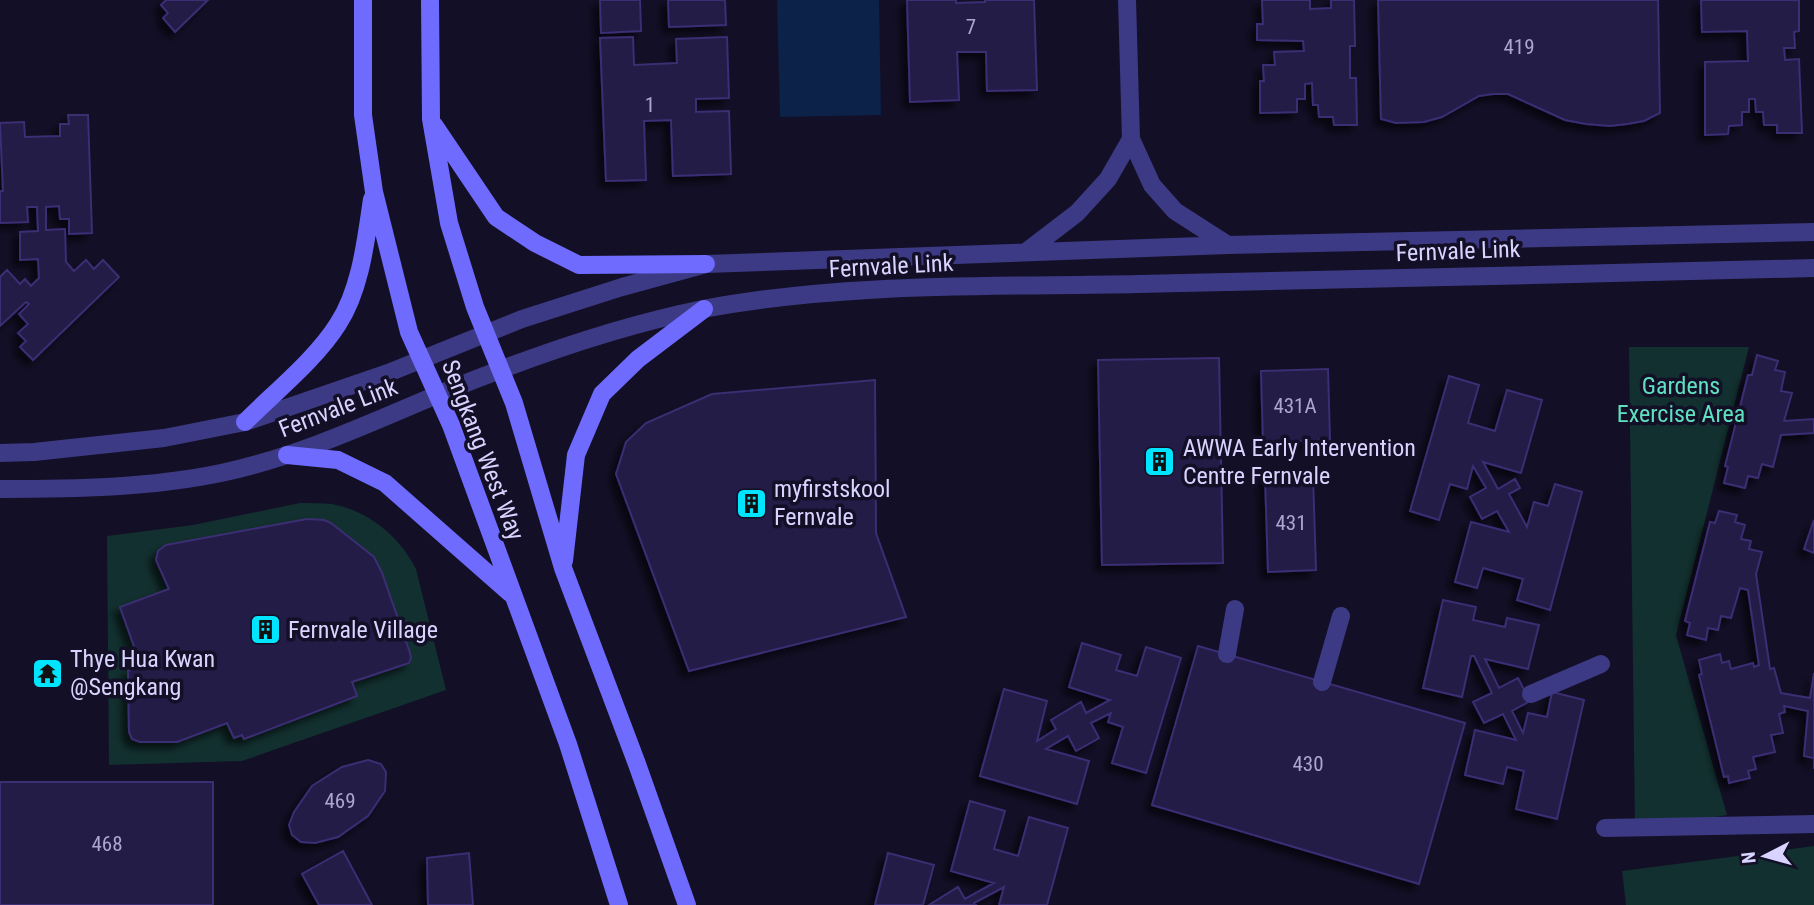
<svg xmlns="http://www.w3.org/2000/svg" width="1814" height="905" viewBox="0 0 1814 905" font-family="'Roboto Condensed',sans-serif">
	<defs>
		<filter id="shadow"><feDropShadow dx="-6" dy="6" stdDeviation="3.5" flood-color="#0009"/></filter>
	</defs>
	<rect width="100%" height="100%" fill="#130f26"/>
	<path fill="#12302f" d="M 1629,347 L 1749,347 L 1676,635 L 1727,815 L 1635,830 Z
		M 300,503 C 310,503 322,503 332,504 C 369,511 400,537 416,569 L 446,690 L 242,761 L 109,765 L 107,536 L 193,525 Z
		M 1814,846 L 1814,905 L 1626,905 L 1622,871 Z"/>
	<path fill="#0c2248" d="M 777,0 L 879,0 L 881,115 L 780,117 Z"/>
	<path fill="#241b47" stroke="#3b2d73" stroke-width="2" filter="url(#shadow)" d="M 166,0 L 208,0 L 175,32 L 163,18 L 168,13 L 161,5 Z
		M 600,0 L 640,0 L 641,31 L 601,33 Z
		M 668,0 L 725,0 L 726,25 L 669,27 Z
		M 907,0 L 956,0 L 956,3 L 985,2 L 985,0 L 1034,0 L 1037,90 L 987,91 L 986,52 L 957,52 L 959,100 L 910,102 Z
		M 1262,0 L 1310,0 L 1310,9 L 1331,8 L 1331,0 L 1354,0 L 1355,46 L 1350,46 L 1350,78 L 1356,78 L 1357,125 L 1334,125 L 1333,117 L 1319,117 L 1318,105 L 1313,105 L 1312,83 L 1305,84 L 1305,99 L 1297,99 L 1297,112 L 1260,113 L 1260,81 L 1264,81 L 1263,65 L 1275,65 L 1274,52 L 1304,51 L 1303,41 L 1257,40 L 1257,24 L 1263,24 Z
		M 1378,0 L 1658,0 L 1660,113 L 1644,121 L 1627,124 L 1610,126 L 1586,124 L 1565,120 L 1508,94 L 1493,94 L 1479,96 L 1442,117 L 1424,122 L 1396,123 L 1381,119 Z
		M 1701,0 L 1799,0 L 1799,31 L 1794,32 L 1795,48 L 1784,48 L 1785,60 L 1799,59 L 1802,133 L 1777,133 L 1777,125 L 1764,125 L 1763,112 L 1756,112 L 1755,99 L 1749,99 L 1749,112 L 1742,112 L 1742,125 L 1729,126 L 1728,134 L 1705,135 L 1705,62 L 1748,61 L 1747,31 L 1702,32 Z
		M 633,37 L 634,65 L 677,63 L 676,39 L 727,37 L 729,98 L 696,99 L 696,112 L 729,111 L 731,174 L 673,176 L 671,120 L 644,121 L 646,180 L 606,181 L 600,38 Z
		M 68,115 L 88,115 L 92,233 L 69,234 L 69,219 L 60,219 L 59,206 L 46,207 L 46,230 L 65,229 L 66,262 L 74,271 L 86,260 L 94,269 L 103,260 L 119,277 L 33,360 L 20,347 L 26,341 L 18,333 L 28,324 L 19,314 L 29,304 L 26,302 L 0,326 L 0,277 L 7,270 L 20,284 L 25,279 L 31,286 L 39,278 L 38,259 L 20,260 L 20,232 L 38,231 L 37,207 L 27,207 L 28,222 L 0,223 L 0,191 L 3,191 L 0,123 L 24,122 L 25,137 L 60,136 L 60,124 L 69,124 Z
		M 1757,355 L 1778,361 L 1775,370 L 1785,372 L 1781,391 L 1792,393 L 1784,421 L 1814,419 L 1814,433 L 1781,435 L 1773,467 L 1762,464 L 1758,478 L 1748,476 L 1745,488 L 1724,483 L 1728,467 L 1725,466 L 1748,375 L 1752,375 Z
		M 1219,358 L 1223,563 L 1102,565 L 1098,360 Z
		M 1328,369 L 1330,440 L 1263,442 L 1261,371 Z
		M 1449,376 L 1479,385 L 1468,423 L 1495,431 L 1507,390 L 1542,400 L 1521,473 L 1483,462 L 1498,489 L 1515,479 L 1520,488 L 1509,494 L 1527,527 L 1534,502 L 1548,506 L 1555,484 L 1582,492 L 1550,610 L 1517,600 L 1523,579 L 1483,568 L 1477,588 L 1455,582 L 1471,522 L 1509,532 L 1497,511 L 1482,519 L 1470,497 L 1486,488 L 1473,466 L 1467,489 L 1450,484 L 1439,520 L 1410,511 Z
		M 875,380 L 876,533 L 906,617 L 689,671 L 616,474 L 626,442 L 646,423 L 712,394 Z
		M 1313,475 L 1316,570 L 1268,572 L 1265,476 Z
		M 1719,511 L 1737,515 L 1735,522 L 1745,525 L 1741,539 L 1751,541 L 1749,549 L 1762,552 L 1756,574 L 1770,669 L 1774,668 L 1781,693 L 1810,698 L 1814,673 L 1814,769 L 1814,758 L 1804,756 L 1808,711 L 1784,706 L 1785,712 L 1779,714 L 1783,733 L 1771,735 L 1775,752 L 1753,757 L 1756,769 L 1748,771 L 1750,778 L 1729,783 L 1728,776 L 1724,777 L 1699,675 L 1702,674 L 1699,660 L 1720,654 L 1722,663 L 1729,661 L 1731,669 L 1753,663 L 1754,667 L 1759,665 L 1748,590 L 1740,588 L 1731,618 L 1721,616 L 1718,630 L 1708,628 L 1706,640 L 1687,635 L 1690,623 L 1685,621 L 1710,522 L 1715,523 Z
		M 307,519 L 324,520 L 331,523 L 374,557 L 382,573 L 410,653 L 411,658 L 409,663 L 352,682 L 357,696 L 244,739 L 242,735 L 234,738 L 227,723 L 177,742 L 140,742 L 132,739 L 129,732 L 128,671 L 141,666 L 120,607 L 169,589 L 156,560 L 158,551 L 166,545 Z
		M 1814,520 L 1814,553 L 1804,549 Z
		M 1443,600 L 1476,607 L 1473,620 L 1505,627 L 1507,618 L 1539,625 L 1528,669 L 1485,659 L 1499,688 L 1518,678 L 1530,701 L 1512,711 L 1523,733 L 1528,713 L 1547,717 L 1552,692 L 1584,700 L 1557,819 L 1516,809 L 1524,771 L 1507,767 L 1503,784 L 1465,775 L 1475,730 L 1516,740 L 1503,714 L 1484,723 L 1473,702 L 1492,693 L 1474,656 L 1471,656 L 1462,697 L 1423,688 Z
		M 1082,643 L 1121,655 L 1116,670 L 1137,676 L 1146,647 L 1181,658 L 1146,773 L 1112,763 L 1123,727 L 1108,722 L 1111,713 L 1091,723 L 1099,738 L 1076,751 L 1068,736 L 1046,749 L 1089,761 L 1077,804 L 980,776 L 1004,689 L 1047,701 L 1037,741 L 1056,729 L 1051,720 L 1081,702 L 1086,713 L 1110,700 L 1069,687 Z
		M 1198,646 L 1465,723 L 1419,884 L 1152,805 Z
		M 368,760 L 381,764 L 386,772 L 385,791 L 368,816 L 338,837 L 315,843 L 301,842 L 292,835 L 289,825 L 294,812 L 312,786 L 342,767 Z
		M 0,782 L 213,782 L 213,905 L 0,905 Z
		M 970,801 L 1005,811 L 994,849 L 1018,856 L 1029,817 L 1068,828 L 1047,905 L 999,905 L 1004,887 L 974,903 L 976,905 L 929,905 L 958,887 L 965,899 L 994,883 L 951,871 Z
		M 343,851 L 372,905 L 319,905 L 302,874 Z
		M 469,853 L 473,905 L 428,905 L 427,858 Z
		M 888,853 L 934,865 L 923,905 L 875,905 Z"/>
	<g fill="none" stroke-linecap="round" stroke-linejoin="round">
		<path stroke="#3d3a85" stroke-width="18" d="M 1227,654 L 1235,609
			M 1322,682 L 1341,616
			M 1531,694 L 1601,664
			M 1605,828 L 1814,824"/>
		<path stroke="#3d3a85" stroke-width="18" d="M 1127,0 L 1131,139 L 1152,185 L 1175,211 L 1228,245
			M 1026,252 L 1077,213 L 1108,179 L 1131,139
			M 0,453 L 34,452 L 164,438 L 245,422 L 388,373 L 522,319 L 622,287 L 706,264 L 1228,245 L 1814,232
			M 0,489 C 74,489 149,488 221,473 C 297,457 368,424 439,394 C 524,359 613,327 703,309 C 846,282 993,287 1138,284 C 1363,280 1589,273 1814,268"/>
		<path stroke="#6f6bff" stroke-width="18" d="M 363,0 L 363,115 L 374,192 L 409,332 L 451,425 L 568,744 L 619,905
			M 430,0 L 431,119 L 449,223 L 475,307 L 514,403 L 563,568 L 637,764 L 687,905
			M 434,125 L 496,217 L 535,243 L 579,265 L 706,264
			M 245,422 C 276,391 316,359 338,324 C 361,289 366,239 372,199
			M 287,455 L 338,460 L 385,483 L 510,593
			M 564,561 L 576,455 L 602,394 L 638,359 L 704,309"/>
	</g>
	<defs>
		<symbol id="building-square" viewBox="-11 -11 22 22"><rect x="-9" y="-9" width="18" height="18" rx="4" fill="#00e5ff" stroke="#130f26"/><path d="M-4-6H4V6H1V3H-1V6H-4ZM-2.5-4.3h1.7v1.8h-1.7ZM.8-4.3h1.7v1.8H.8ZM-2.5-1h1.7V.8h-1.7ZM.8-1h1.7V.8H.8Z" fill="#111"/></symbol>
		<symbol id="temple-square" viewBox="-11 -11 22 22"><rect x="-9" y="-9" width="18" height="18" rx="4" fill="#00e5ff" stroke="#130f26"/><path d="M0-6L5-2H3V0L6.5 2.5H4V6H1.5V3h-3V6H-4V2.5H-6.5L-3 0V-2H-5Z" fill="#111"/></symbol>
	</defs>
	<g fill-rule="evenodd">
		<use href="#building-square" x="1142" y="444" width="35" height="35"/>
		<use href="#building-square" x="734" y="486" width="35" height="35"/>
		<use href="#building-square" x="248" y="612" width="35" height="35"/>
		<use href="#temple-square" x="30" y="656" width="35" height="35"/>
	</g>
	<g text-anchor="middle" stroke-width="7" stroke-linejoin="round" paint-order="stroke">
		<g font-size="21" fill="#aca6d1">
			<text x="971" y="34">7</text>
			<text x="1519" y="54">419</text>
			<text x="650" y="112">1</text>
			<text x="1295" y="413">431A</text>
			<text x="1291" y="530">431</text>
			<text x="1308" y="771">430</text>
			<text x="340" y="808">469</text>
			<text x="107" y="851">468</text>
		</g>
		<g font-size="24" fill="#d9d4ff" stroke="#130f26">
			<text transform="translate(1458 251) rotate(-2)" y="8">Fernvale Link</text>
			<text transform="translate(891 266) rotate(-3)" y="8">Fernvale Link</text>
			<text transform="translate(338 408) rotate(-21)" y="8">Fernvale Link</text>
			<text transform="translate(483 450) rotate(69)" y="8">Sengkang West Way</text>
		</g>
		<g font-size="24" fill="#5fe0c0" stroke="#130f26">
			<text x="1681" y="394">Gardens<tspan x="1681" dy="28">Exercise Area</tspan></text>
		</g>
		<g font-size="24" fill="#d9d4ff" stroke="#130f26" text-anchor="start">
			<text x="1183" y="456">AWWA Early Intervention<tspan x="1183" dy="28">Centre Fernvale</tspan></text>
			<text x="774" y="497">myfirstskool<tspan x="774" dy="28">Fernvale</tspan></text>
			<text x="288" y="638">Fernvale Village</text>
			<text x="70" y="667">Thye Hua Kwan<tspan x="70" dy="28">@Sengkang</tspan></text>
		</g>
	</g>
	<g transform="translate(1765 856) rotate(264)" stroke="#130f26" stroke-width="5" paint-order="stroke">
	<path d="M0-5L12 26L0 18L-12 26Z" fill="#d9d4ff"/>
	<text y="-10" font-size="19" font-weight="bold" text-anchor="middle" fill="#d9d4ff">N</text>
	</g>
</svg>
